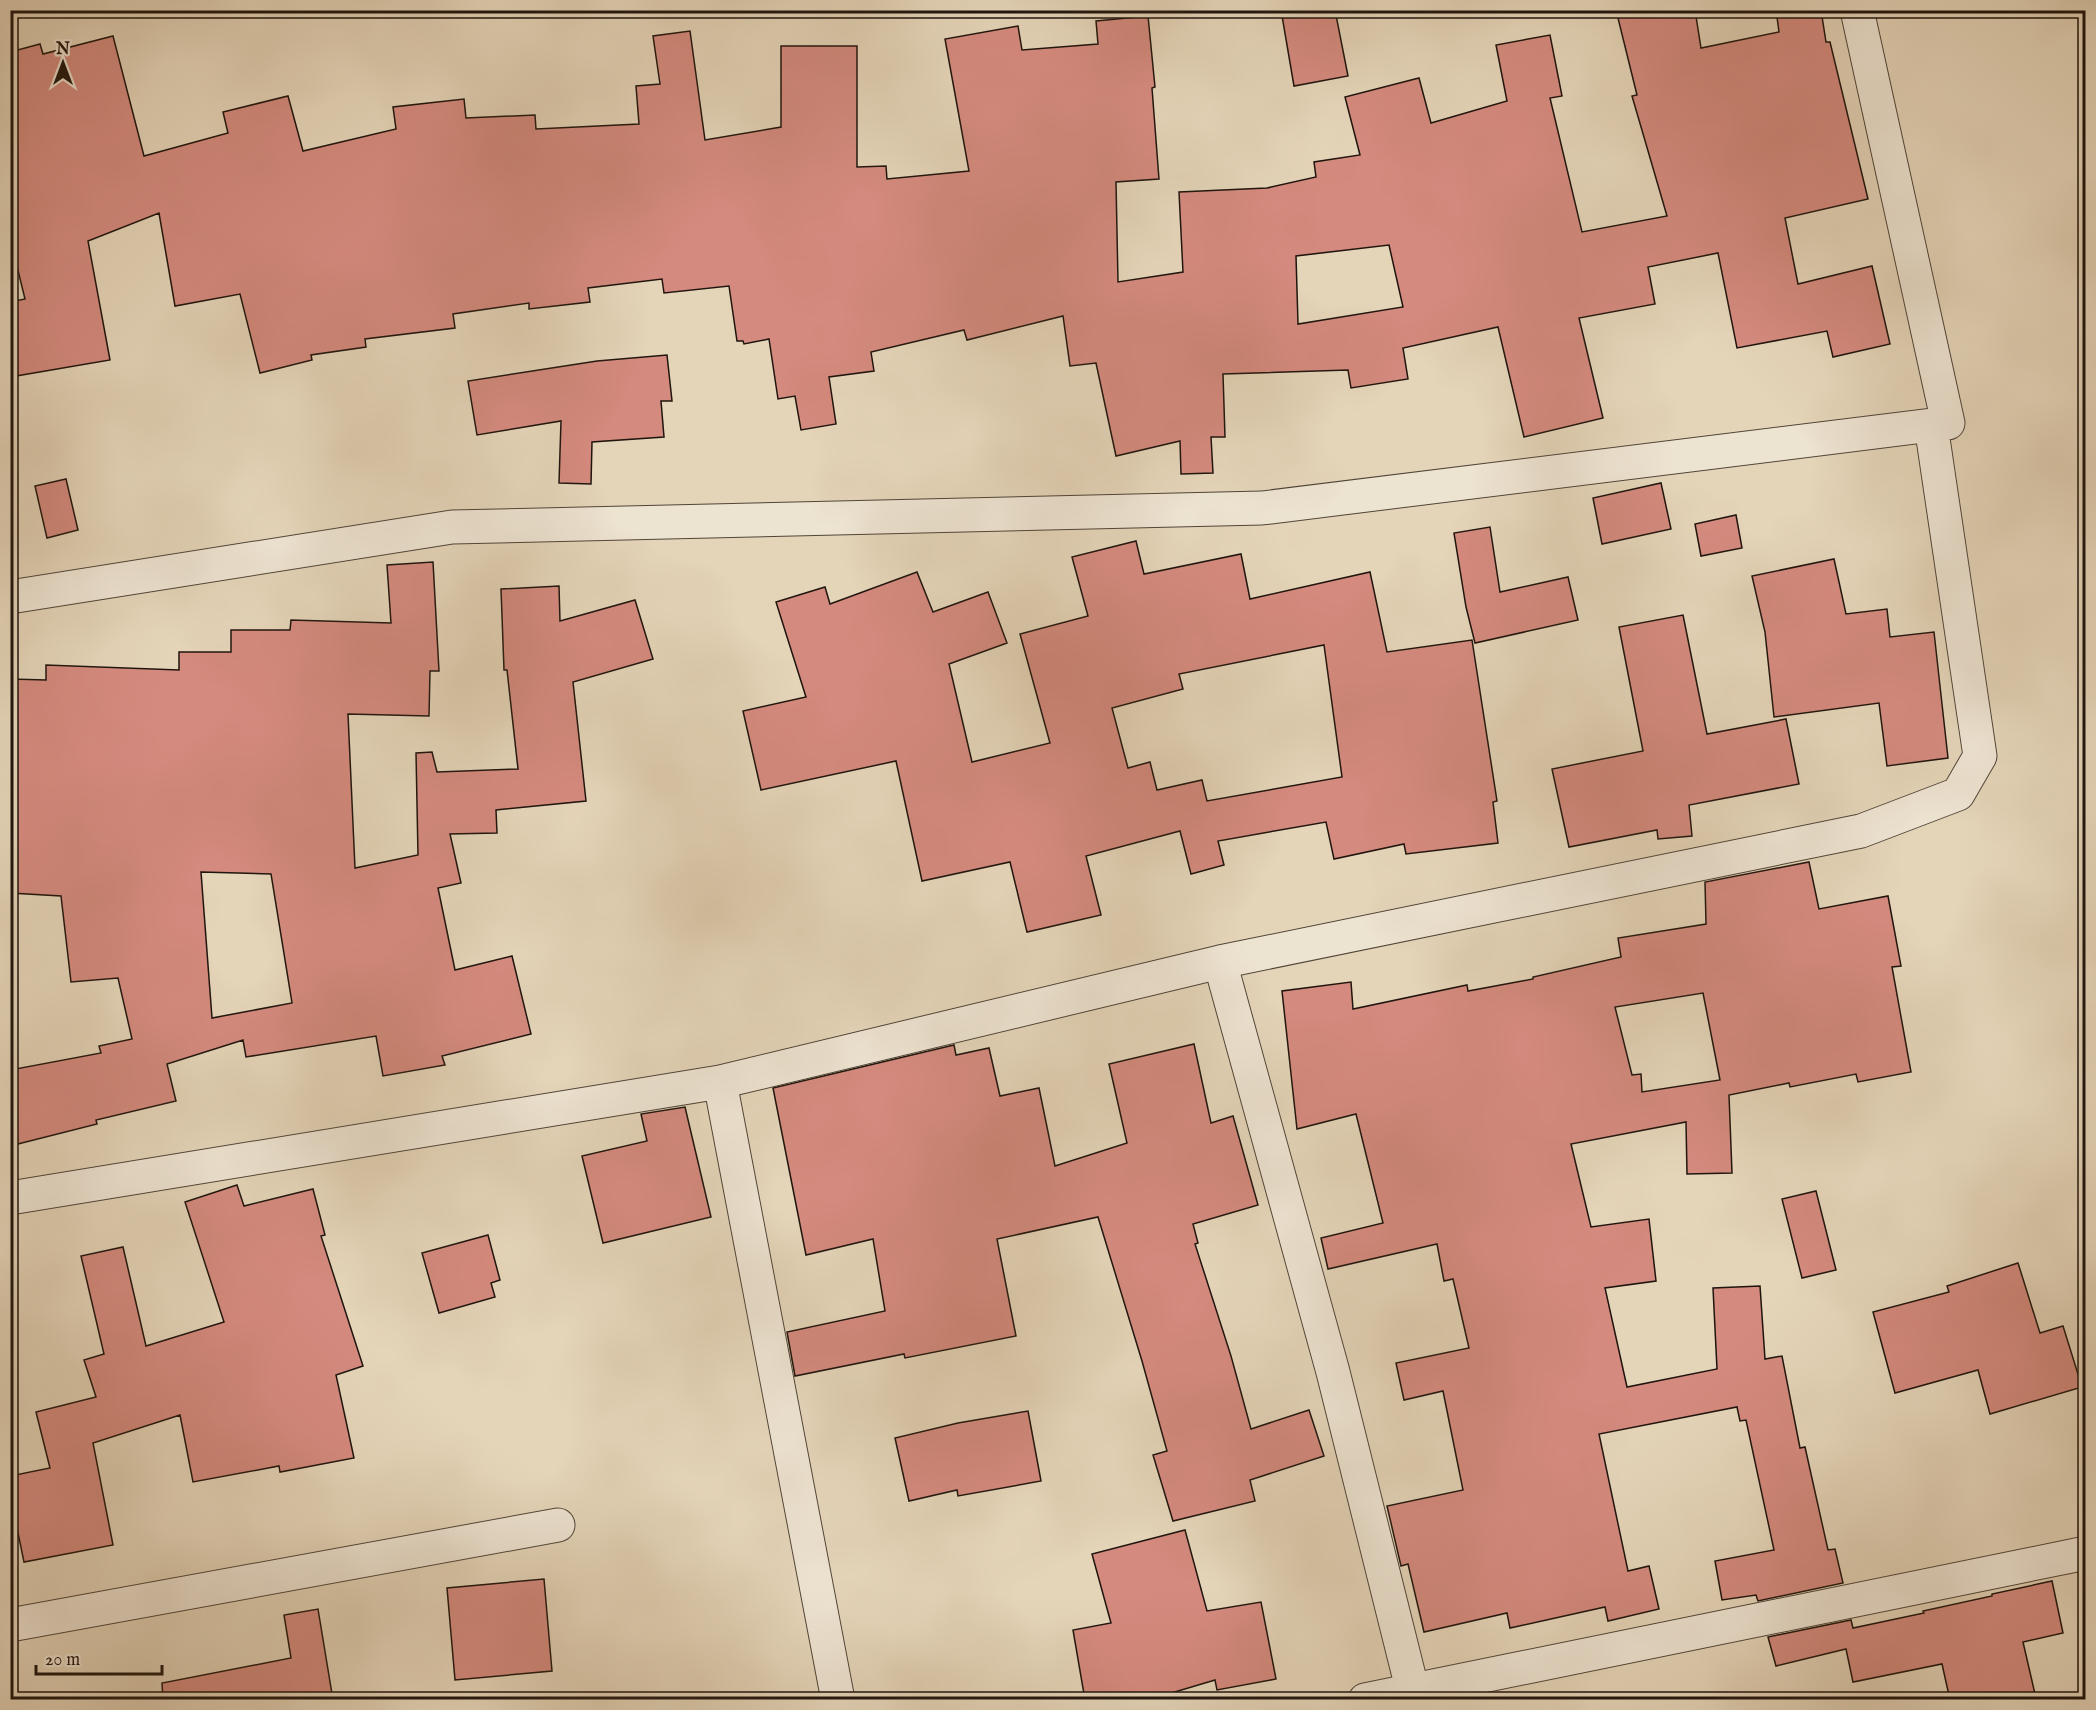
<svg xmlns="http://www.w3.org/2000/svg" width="2096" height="1710" viewBox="0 0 2096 1710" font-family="'IM FELL English',serif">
	<rect width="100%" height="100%" fill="#e4d4b8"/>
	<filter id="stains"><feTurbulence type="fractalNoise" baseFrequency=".00333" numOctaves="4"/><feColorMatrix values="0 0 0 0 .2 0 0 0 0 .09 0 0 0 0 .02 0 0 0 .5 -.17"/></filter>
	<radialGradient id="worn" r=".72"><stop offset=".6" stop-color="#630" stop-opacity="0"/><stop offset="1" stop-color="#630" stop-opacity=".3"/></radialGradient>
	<path fill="#d48a7e" stroke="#1f150e" stroke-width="1.5" fill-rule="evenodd" d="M 1281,10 L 1335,10 L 1348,76 L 1294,86 Z
		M 1616,10 L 1695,10 L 1701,48 L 1779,32 L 1776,10 L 1821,10 L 1826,42 L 1830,42 L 1868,199 L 1785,218 L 1798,284 L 1872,266 L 1890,344 L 1833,357 L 1827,331 L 1737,348 L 1718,253 L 1648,267 L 1655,304 L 1579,318 L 1603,418 L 1524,437 L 1498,327 L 1403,348 L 1408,379 L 1351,388 L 1348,370 L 1223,374 L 1225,437 L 1211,437 L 1213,473 L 1181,474 L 1180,441 L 1116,456 L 1096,363 L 1070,366 L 1063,316 L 967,340 L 964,330 L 871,352 L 874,371 L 829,377 L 836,424 L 801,430 L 795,396 L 778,399 L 769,339 L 744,344 L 743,341 L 737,341 L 729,286 L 664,293 L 662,279 L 588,288 L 590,302 L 529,309 L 529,303 L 453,314 L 455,328 L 365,339 L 366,347 L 311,355 L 312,360 L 260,373 L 240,294 L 175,306 L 159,213 L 88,241 L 110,360 L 10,377 L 10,302 L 25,299 L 10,238 L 10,52 L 40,44 L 43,54 L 113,36 L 144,156 L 228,133 L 223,112 L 288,96 L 303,151 L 396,129 L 393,107 L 464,99 L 466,118 L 535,115 L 536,129 L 639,124 L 636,86 L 660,84 L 653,36 L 690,31 L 705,140 L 781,127 L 781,46 L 857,46 L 857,167 L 886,166 L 887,179 L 969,171 L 945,39 L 1018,26 L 1022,50 L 1098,44 L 1096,21 L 1148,16 L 1155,87 L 1152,88 L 1159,179 L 1116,182 L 1118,282 L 1183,272 L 1179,192 L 1267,188 L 1316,177 L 1314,162 L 1360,155 L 1345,97 L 1419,78 L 1431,123 L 1507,101 L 1496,45 L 1550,35 L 1562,96 L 1550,98 L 1582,232 L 1667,216 L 1632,96 L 1637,95 ZM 1389,245 L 1403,307 L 1298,324 L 1296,256 Z
		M 667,355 L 672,401 L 661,401 L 664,437 L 592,442 L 591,484 L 559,483 L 561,421 L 477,435 L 468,381 L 597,361 Z
		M 66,479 L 78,530 L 47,538 L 35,486 Z
		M 1661,483 L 1671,529 L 1602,544 L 1593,498 Z
		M 1736,515 L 1742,548 L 1701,556 L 1695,524 Z
		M 1490,527 L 1500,592 L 1568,577 L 1578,620 L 1475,643 L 1466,607 L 1454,533 Z
		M 1136,541 L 1144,574 L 1241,554 L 1250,599 L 1370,572 L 1387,652 L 1472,640 L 1497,801 L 1493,802 L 1498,843 L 1406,854 L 1404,844 L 1334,859 L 1326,822 L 1218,841 L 1224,865 L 1191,874 L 1180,831 L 1086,856 L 1101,915 L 1027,932 L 1010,862 L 922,881 L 896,761 L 761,790 L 743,711 L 806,697 L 776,602 L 825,587 L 830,604 L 917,572 L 933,612 L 988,592 L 1007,643 L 949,664 L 972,762 L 1050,743 L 1020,634 L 1088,616 L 1072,557 ZM 1324,645 L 1342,777 L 1207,801 L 1202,780 L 1157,790 L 1150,762 L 1128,768 L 1112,708 L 1183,689 L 1179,674 Z
		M 1834,559 L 1846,614 L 1887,609 L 1890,637 L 1934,632 L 1948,758 L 1887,766 L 1879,703 L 1774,717 L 1765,632 L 1752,576 Z
		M 433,562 L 439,671 L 430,671 L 429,716 L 348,714 L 355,868 L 418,855 L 416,753 L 432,752 L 437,772 L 518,769 L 507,670 L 504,670 L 501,589 L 559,586 L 560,621 L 635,600 L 653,659 L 573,682 L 586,801 L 496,810 L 497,833 L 450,834 L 461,883 L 438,888 L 455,970 L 512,956 L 531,1034 L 442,1056 L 445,1065 L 383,1076 L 376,1036 L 246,1057 L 243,1040 L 167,1064 L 176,1101 L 96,1120 L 97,1124 L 10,1146 L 10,1070 L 101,1053 L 99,1046 L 132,1039 L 118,978 L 71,982 L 61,896 L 10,893 L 10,679 L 46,680 L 46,665 L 179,670 L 179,652 L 231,652 L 231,630 L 290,630 L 291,620 L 391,623 L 387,565 ZM 201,872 L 271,874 L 292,1003 L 212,1018 Z
		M 1683,615 L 1707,734 L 1786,719 L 1799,784 L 1689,805 L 1692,836 L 1658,839 L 1657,830 L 1569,847 L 1552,769 L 1643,751 L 1619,627 Z
		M 1809,862 L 1819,909 L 1888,896 L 1901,966 L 1892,967 L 1911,1072 L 1858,1082 L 1856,1074 L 1790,1087 L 1789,1083 L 1729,1095 L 1732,1173 L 1687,1174 L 1686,1122 L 1571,1144 L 1591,1227 L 1649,1219 L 1656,1281 L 1605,1288 L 1627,1387 L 1717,1369 L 1713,1288 L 1760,1286 L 1765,1359 L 1782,1356 L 1800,1448 L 1805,1447 L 1828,1550 L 1835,1549 L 1843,1583 L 1758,1601 L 1756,1595 L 1722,1600 L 1715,1561 L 1774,1550 L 1746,1420 L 1740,1421 L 1737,1407 L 1599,1434 L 1628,1571 L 1649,1566 L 1659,1609 L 1608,1621 L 1605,1607 L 1510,1628 L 1507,1613 L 1424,1632 L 1408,1564 L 1401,1566 L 1387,1506 L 1463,1490 L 1443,1391 L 1404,1400 L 1396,1363 L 1469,1348 L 1453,1279 L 1444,1281 L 1437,1244 L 1328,1269 L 1321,1238 L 1383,1223 L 1356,1114 L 1297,1129 L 1282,991 L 1351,982 L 1353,1009 L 1467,985 L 1468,991 L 1533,979 L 1533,977 L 1621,957 L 1618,938 L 1706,924 L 1705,882 ZM 1703,993 L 1720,1080 L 1642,1092 L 1641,1074 L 1632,1075 L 1615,1007 Z
		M 1194,1044 L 1211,1123 L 1233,1116 L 1258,1205 L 1193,1224 L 1198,1243 L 1195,1244 L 1231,1356 L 1251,1429 L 1309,1410 L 1324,1456 L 1250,1480 L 1255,1501 L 1173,1521 L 1153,1455 L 1167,1451 L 1142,1361 L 1098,1217 L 997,1239 L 1016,1336 L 905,1358 L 904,1354 L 795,1376 L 787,1332 L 885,1311 L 873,1239 L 806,1255 L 773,1088 L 954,1045 L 956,1055 L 989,1048 L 1000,1096 L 1039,1088 L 1055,1166 L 1127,1143 L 1109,1064 Z
		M 685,1107 L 711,1217 L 603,1243 L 582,1156 L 647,1141 L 641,1114 Z
		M 237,1185 L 244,1206 L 313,1189 L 325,1235 L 321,1236 L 363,1366 L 336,1375 L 354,1458 L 280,1472 L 279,1466 L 193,1482 L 180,1415 L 93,1443 L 113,1545 L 24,1562 L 10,1494 L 10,1476 L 50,1468 L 36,1412 L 96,1397 L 84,1360 L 104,1354 L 81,1256 L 123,1247 L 146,1346 L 224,1322 L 185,1202 Z
		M 1816,1191 L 1836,1270 L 1802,1278 L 1782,1199 Z
		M 488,1235 L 500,1280 L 491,1283 L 495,1297 L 439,1313 L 422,1253 Z
		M 2018,1263 L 2040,1333 L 2063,1326 L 2082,1387 L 1990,1414 L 1978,1370 L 1895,1393 L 1873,1312 L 1949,1292 L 1947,1286 Z
		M 1028,1411 L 1041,1481 L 958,1496 L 957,1490 L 909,1501 L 895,1438 L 958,1423 Z
		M 1185,1530 L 1207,1611 L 1261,1602 L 1276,1679 L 1217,1690 L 1215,1680 L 1148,1700 L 1085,1700 L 1073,1630 L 1111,1623 L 1092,1554 Z
		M 544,1579 L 552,1671 L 455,1680 L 447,1588 Z
		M 2052,1581 L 2063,1633 L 2023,1642 L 2035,1694 L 2011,1700 L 1950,1700 L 1942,1664 L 1853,1682 L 1846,1649 L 1776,1666 L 1768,1637 L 1851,1620 L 1853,1628 L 1924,1613 L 1923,1611 L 1992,1596 L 1992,1594 Z
		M 318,1609 L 333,1700 L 163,1700 L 162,1683 L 291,1658 L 284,1615 Z"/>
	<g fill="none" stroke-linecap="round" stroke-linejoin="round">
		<defs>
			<path id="minor" d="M 10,597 L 452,527 L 1262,508 L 1948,423 L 1857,10
				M 1220,962 L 1333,1372 L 1415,1700
				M 720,1082 L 838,1700
				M 10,1198 L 720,1082 L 1220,962 L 1861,831 L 1958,794 L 1980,756 L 1931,425
				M 10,1625 L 558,1525
				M 1365,1700 L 2086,1553"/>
		</defs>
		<use href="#minor" stroke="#504538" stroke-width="35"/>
		<use href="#minor" stroke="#ede3d1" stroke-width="33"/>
	</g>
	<rect width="2096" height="1710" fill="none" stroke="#e4d4b8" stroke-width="36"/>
	<rect x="12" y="12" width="2072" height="1686" fill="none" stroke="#1f150e" stroke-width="3"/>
	<rect x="18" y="18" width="2060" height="1674" fill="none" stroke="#1f150e" stroke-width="1.5"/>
	<g transform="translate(63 63)" stroke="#ede3d1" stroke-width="4.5" paint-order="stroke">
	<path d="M0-4.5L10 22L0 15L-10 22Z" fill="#1f150e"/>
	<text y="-9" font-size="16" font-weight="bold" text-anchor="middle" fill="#1f150e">N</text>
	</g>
	<path d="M36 1665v9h126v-9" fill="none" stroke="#1f150e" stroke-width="3"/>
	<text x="45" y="1665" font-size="18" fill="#1f150e" stroke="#ede3d1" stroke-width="4.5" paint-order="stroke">20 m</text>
	<rect width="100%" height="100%" filter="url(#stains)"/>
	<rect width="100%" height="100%" fill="url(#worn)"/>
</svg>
